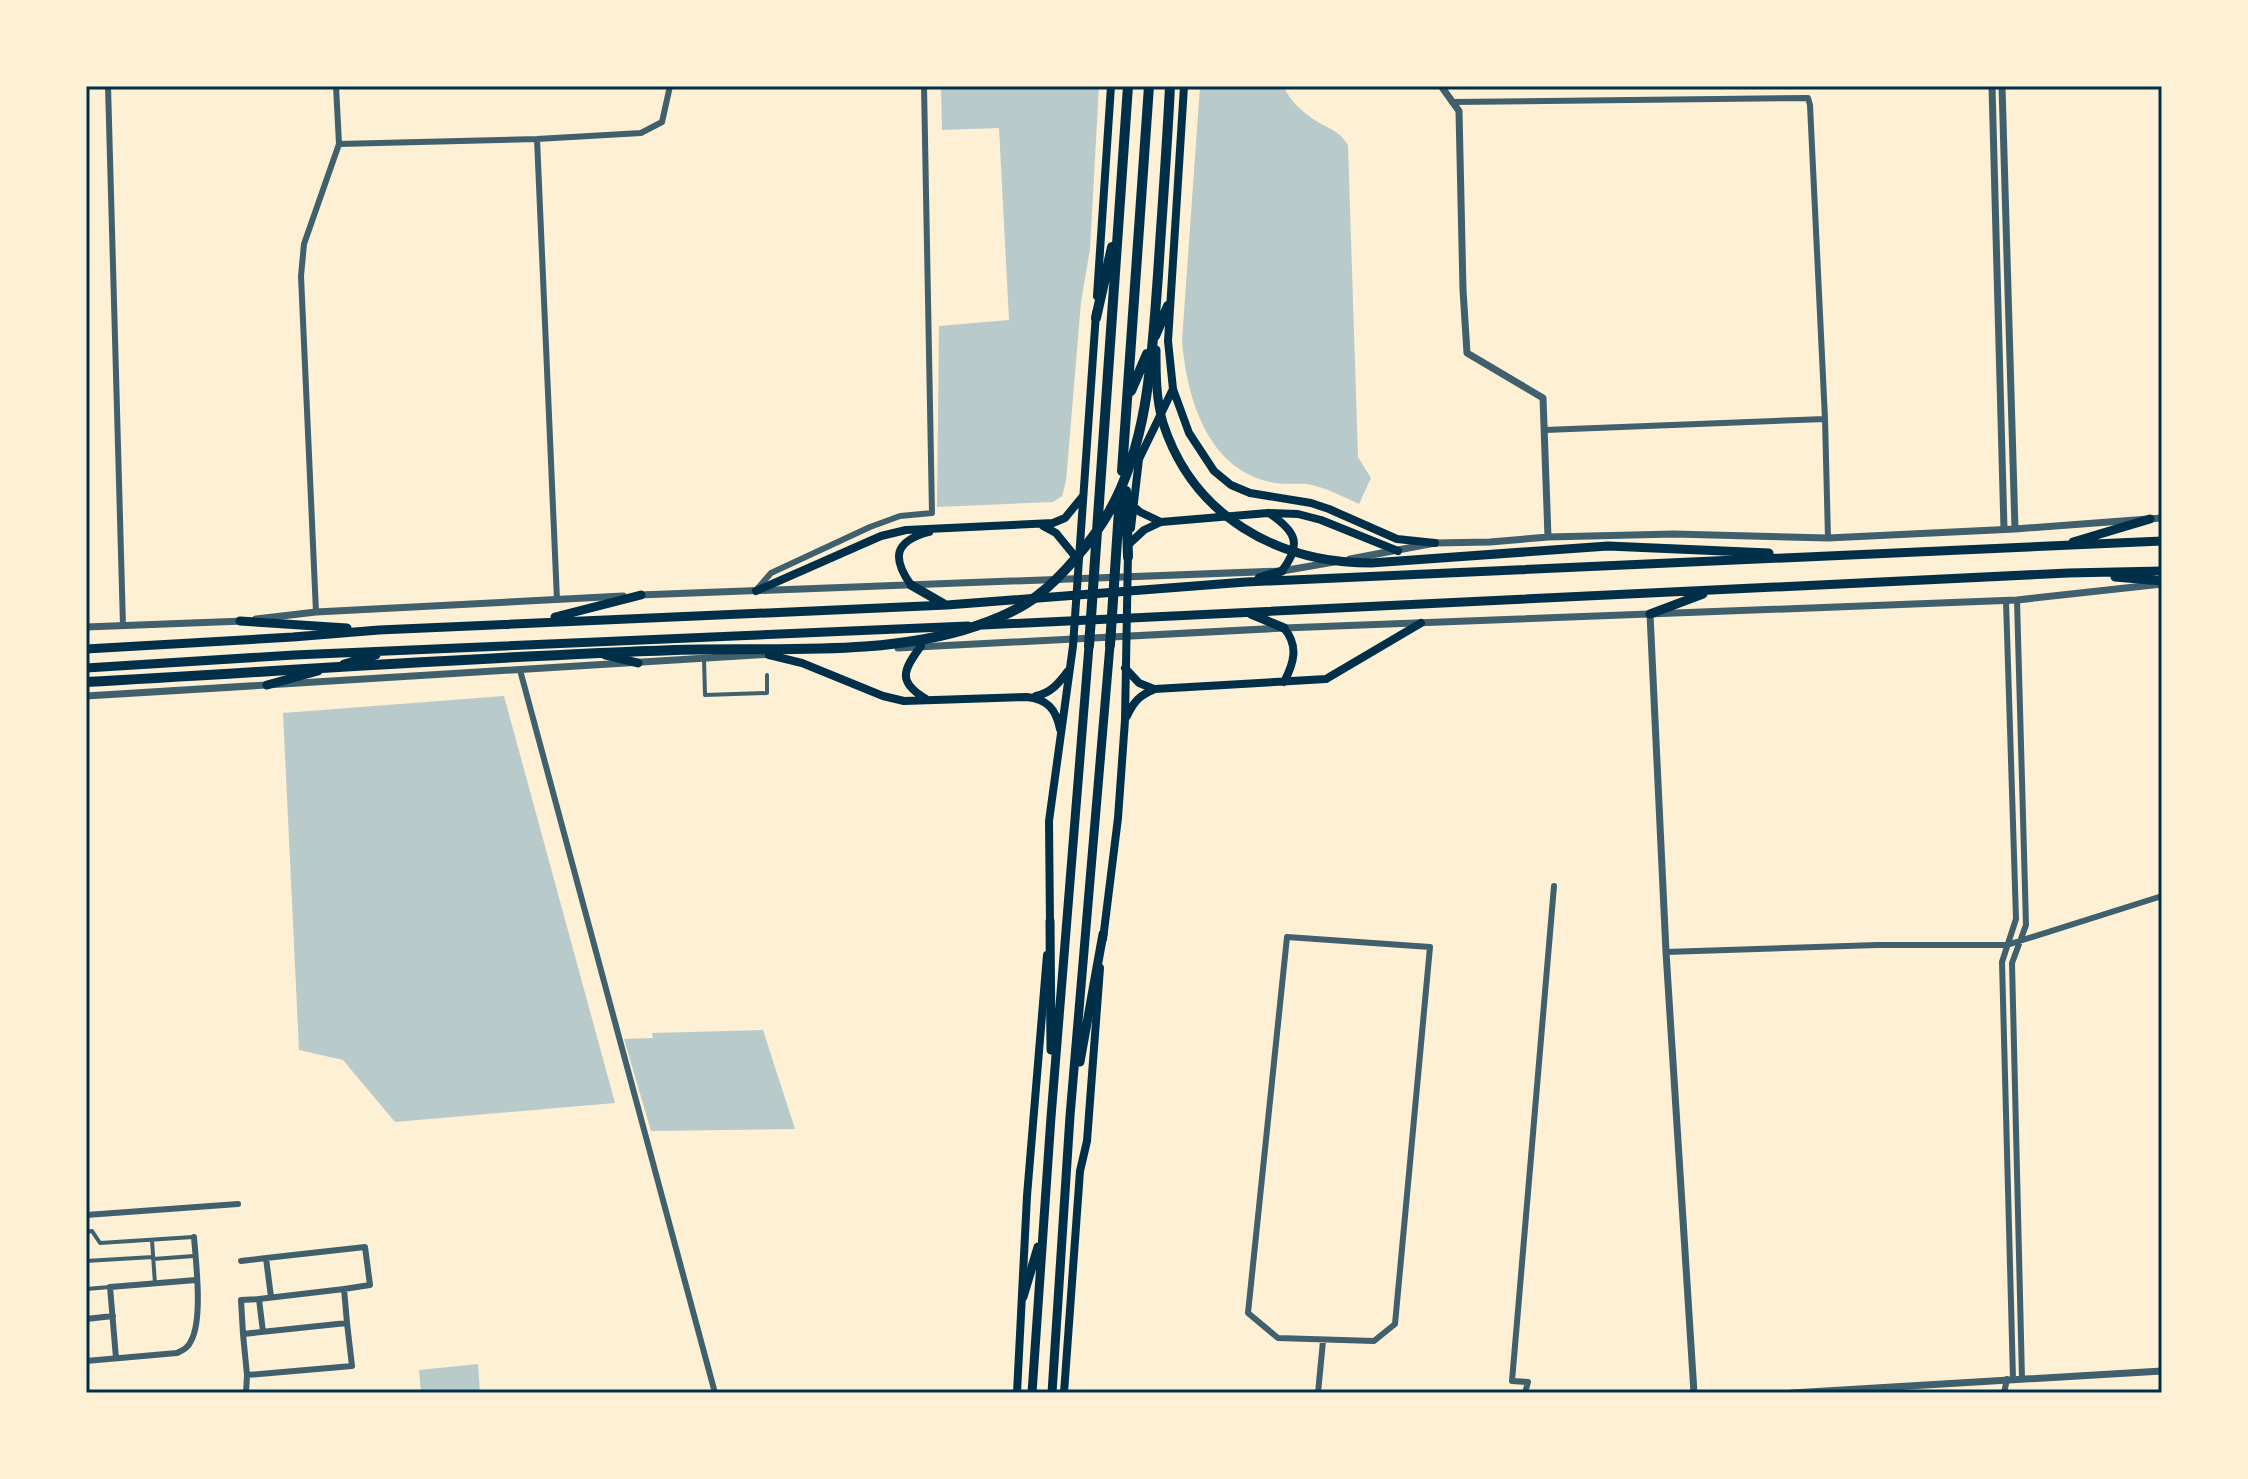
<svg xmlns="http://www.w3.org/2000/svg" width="2248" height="1479" viewBox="0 0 2248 1479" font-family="Helvetica,sans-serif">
	<rect width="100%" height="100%" fill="#fdf0d5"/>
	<path fill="#b9caca" d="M 941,86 L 1099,86 L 1090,249 L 1081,302 L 1066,481 L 1062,496 L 1053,502 L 937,507 L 939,326 L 1009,320 L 999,128 L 942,130 Z
		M 1200,86 L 1283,86 C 1290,100 1300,110 1313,119 C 1328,129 1338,129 1348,145 L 1358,457 L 1371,478 L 1359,504 C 1343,497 1326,487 1307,484 C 1295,483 1283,485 1270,482 C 1207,468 1187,398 1182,341 Z
		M 504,696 L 615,1103 L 395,1122 L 343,1060 L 299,1050 L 283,713 Z
		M 763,1030 L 795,1129 L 651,1131 L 624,1039 L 653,1038 L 652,1033 Z
		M 478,1364 L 480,1393 L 421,1393 L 419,1370 Z"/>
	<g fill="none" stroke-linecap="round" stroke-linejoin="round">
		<path stroke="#3f606c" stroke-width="4" d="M 704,659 L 705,695 L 767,693 L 767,675
			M 86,1232 L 92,1231 L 100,1243 L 193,1237
			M 152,1240 L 155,1284
			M 153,1259 L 194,1256
			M 86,1261 L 153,1257
			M 86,1289 L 110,1287"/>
		<path stroke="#3f606c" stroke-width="6" d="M 108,86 L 123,626
			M 1452,102 L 1808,98 L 1810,105 L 1825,419 L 1828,538
			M 537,139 L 557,600
			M 339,144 L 537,139 L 641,133 L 662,122 L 670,86
			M 1545,430 L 1825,419
			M 758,588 L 771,573 L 870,527 L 900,516 L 932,513 L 924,86
			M 2017,600 L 2026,925 L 2012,963 L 2022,1379
			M 2006,601 L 2016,919 L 2002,962 L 2013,1379
			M 316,612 L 301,276 L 304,244 L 339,144 L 336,86
			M 520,670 L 715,1393
			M 1287,937 L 1430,947 L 1395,1324 L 1374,1341 L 1278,1338 L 1248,1313 Z
			M 1666,952 L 1877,945 L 2007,945 L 2162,896
			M 86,1215 L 238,1204
			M 241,1261 L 266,1258
			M 271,1297 L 266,1258 L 365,1247 L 370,1285 L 344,1289
			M 86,1319 L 113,1316
			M 263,1332 L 259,1299 L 344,1289 L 347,1323
			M 243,1334 L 241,1300 L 259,1299
			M 116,1358 L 110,1287 L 196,1280
			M 86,1361 L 177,1353 C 183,1350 188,1348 191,1341 C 203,1319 196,1263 194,1237
			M 246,1393 L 247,1375 L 243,1334 L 347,1323 L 352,1366 L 247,1375
			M 1318,1393 L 1323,1341
			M 1525,1393 L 1528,1382 L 1512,1381 L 1554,886
			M 2004,1393 L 2007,1379"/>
		<path stroke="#3f606c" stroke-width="7" d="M 1441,86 L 1459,111 L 1463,290 L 1467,353 L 1543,398 L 1548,537
			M 1992,86 L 2004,529
			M 2002,86 L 2015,529
			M 1350,559 L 1435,543 L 1490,542 L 1548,537 L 1674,534 L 1828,538 L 2015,529 L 2162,518
			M 639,595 L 1282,571 L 1334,562
			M 1650,614 L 1666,952 L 1694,1393
			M 256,619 L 316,612 L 623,596
			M 86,627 L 244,621
			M 898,648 L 1284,628 L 2017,600 L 2162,584
			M 86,696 L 774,654
			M 1792,1393 L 2162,1371"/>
		<path stroke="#003049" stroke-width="8" d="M 1184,86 L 1168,341 L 1173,389 L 1189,433 L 1214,471 L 1231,485 L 1250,493 L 1311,503 L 1329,509 L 1397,539 L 1435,543
			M 1097,296 L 1111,86
			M 1133,506 L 1140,512 L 1161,522
			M 1269,513 C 1295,531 1303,543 1282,571
			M 1043,526 L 1056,533 L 1078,560
			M 1131,528 L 1139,459 L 1173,389
			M 1129,544 L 1144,530 L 1161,522 L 1268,513 L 1298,514 L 1321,520 L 1398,551
			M 911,585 C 891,557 895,541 929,532
			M 756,591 L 881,536 L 906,530 L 1053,523 L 1065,518 L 1083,496
			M 921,646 C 903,670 897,682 926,699
			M 769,655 L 802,663 L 883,696 L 904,701 L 1027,697 C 1047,699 1056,709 1060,729
			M 1125,668 L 1139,683 L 1154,689
			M 1284,682 C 1294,663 1299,646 1284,628
			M 1036,696 C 1051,693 1059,683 1068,671
			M 1127,716 C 1134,701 1140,695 1155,689 L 1326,679 L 1421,623
			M 1050,925 L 1049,821 L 1073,646 L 1096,313
			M 1103,939 L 1118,818 L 1125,720 L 1128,553
			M 1017,1393 L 1027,1196 L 1047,955
			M 1064,1393 L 1080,1171 L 1087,1141 L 1100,968"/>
		<path stroke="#003049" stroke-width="9" d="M 1156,350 C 1156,374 1156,400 1163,423 C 1193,516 1277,563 1371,563 L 1608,546 L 1769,553
			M 2073,542 L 2150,519
			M 2115,577 L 2162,581
			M 1259,578 L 1282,571
			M 911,585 L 944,604
			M 1251,614 L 1284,628
			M 1650,614 L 1703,594
			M 555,617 L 641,595
			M 240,621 L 347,628
			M 983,625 L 2068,573 L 2162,571
			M 86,649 L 293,637 L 379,630 L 947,605 L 1246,582 L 2162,541
			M 605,655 L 638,663
			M 344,664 L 376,655
			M 86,668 L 294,655 L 968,626
			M 267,685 L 318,671
			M 1050,921 L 1051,1050
			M 1080,1062 L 1103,934
			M 1023,1297 L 1038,1247
			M 1032,1393 L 1051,1117 L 1089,646
			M 1052,1393 L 1070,1116 L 1110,645"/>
		<path stroke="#003049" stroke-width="10" d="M 1096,318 L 1112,247
			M 1155,336 L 1168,306
			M 1131,391 L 1147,354
			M 1122,471 L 1149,86
			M 1126,491 L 1128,557
			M 1110,645 L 1120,495
			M 1089,646 L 1128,86
			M 86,682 C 282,671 479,657 675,650 C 770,647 886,657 976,626 C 997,619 1019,610 1037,596 C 1063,576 1094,539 1110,510 C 1149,440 1152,353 1158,275 C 1162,212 1167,149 1170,86"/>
	</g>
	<rect width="2248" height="1479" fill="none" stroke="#fdf0d5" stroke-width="176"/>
	<rect x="88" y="88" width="2072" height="1303" fill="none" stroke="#003049" stroke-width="3"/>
</svg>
